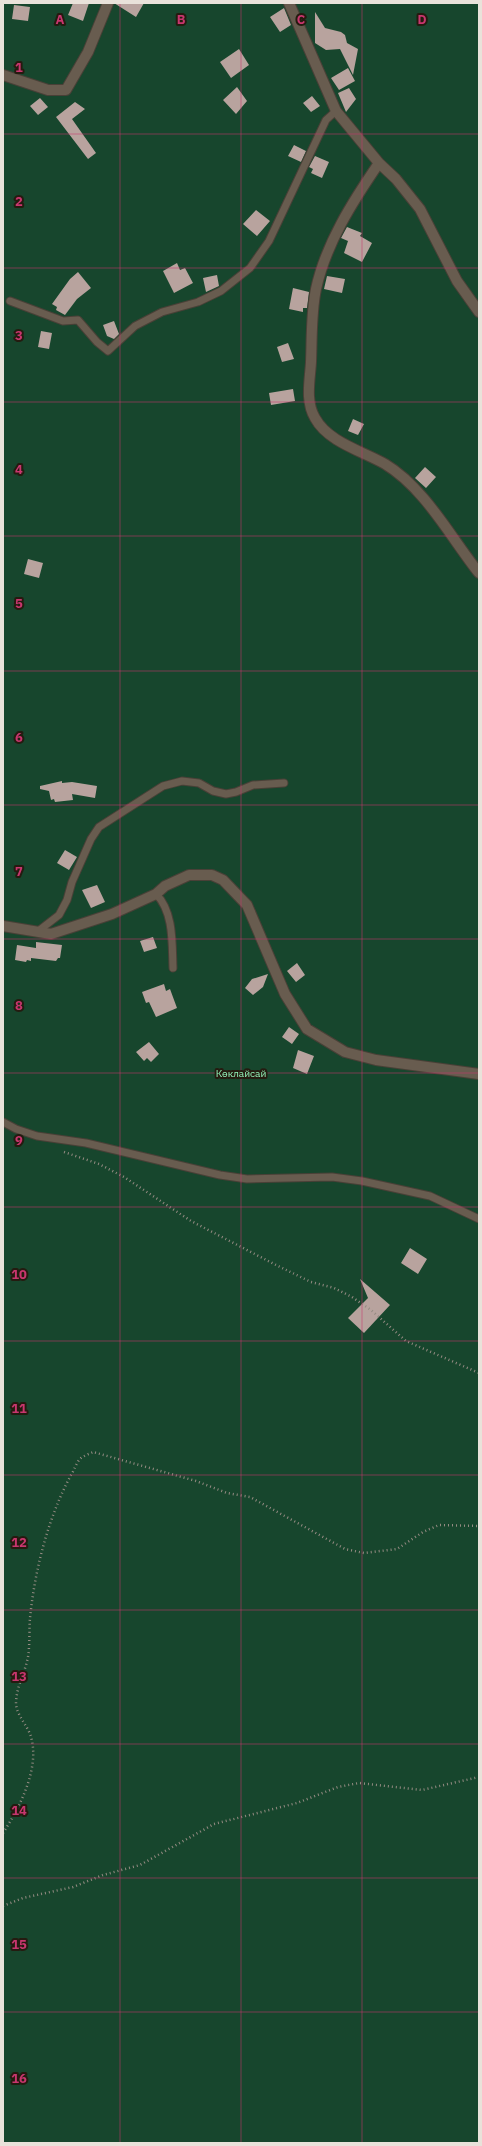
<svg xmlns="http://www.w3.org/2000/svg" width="482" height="2146" viewBox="0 0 482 2146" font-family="'IBM Plex Sans',sans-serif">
	<rect width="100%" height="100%" fill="#2f2419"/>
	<path fill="#17462d" d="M 3,3 L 479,3 L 479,2143 L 3,2143 Z"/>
	<path fill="#b8a39e" d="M 73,3 L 89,3 L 83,21 L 68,15 Z
		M 114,3 L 144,3 L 136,17 Z
		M 14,5 L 30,7 L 28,21 L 12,19 Z
		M 284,8 L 291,25 L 280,32 L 270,17 Z
		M 315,12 L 325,28 L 341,32 L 345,35 L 347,43 L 358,49 L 353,75 L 340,49 L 326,50 L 315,43 Z
		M 239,49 L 249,65 L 231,78 L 220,62 Z
		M 348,68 L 355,81 L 339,90 L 331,78 Z
		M 237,87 L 247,101 L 236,114 L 223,100 Z
		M 349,88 L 356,99 L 346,112 L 338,93 Z
		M 312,96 L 320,106 L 311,112 L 303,103 Z
		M 40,98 L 48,107 L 38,115 L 30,106 Z
		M 75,102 L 85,109 L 72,119 L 96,153 L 88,159 L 56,117 Z
		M 294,145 L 306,151 L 301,162 L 288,156 Z
		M 315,156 L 329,162 L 322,178 L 311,173 L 313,169 L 309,167 Z
		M 256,210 L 270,221 L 257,236 L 243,224 Z
		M 347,227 L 362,233 L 360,236 L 372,243 L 362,262 L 344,253 L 348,241 L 341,238 Z
		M 177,263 L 180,270 L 185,268 L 193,283 L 174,293 L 163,271 Z
		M 78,272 L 91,288 L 77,299 L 65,315 L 56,310 L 57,307 L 52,304 L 70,279 Z
		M 217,275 L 219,286 L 206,292 L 203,278 Z
		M 327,276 L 345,279 L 342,293 L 324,289 Z
		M 293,288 L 309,292 L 307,308 L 303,308 L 303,312 L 289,309 Z
		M 114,321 L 119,334 L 114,339 L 107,336 L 103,325 Z
		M 41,331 L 52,333 L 49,349 L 38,347 Z
		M 288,343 L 294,359 L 282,362 L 277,347 Z
		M 293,389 L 295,401 L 271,405 L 269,393 Z
		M 353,419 L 364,424 L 358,435 L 348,431 Z
		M 425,467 L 436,477 L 426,488 L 415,478 Z
		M 28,559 L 43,563 L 39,578 L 24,574 Z
		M 62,781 L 62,783 L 72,782 L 97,786 L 95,798 L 72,794 L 73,800 L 55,802 L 54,799 L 51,800 L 49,791 L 40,789 L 40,786 Z
		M 65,850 L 77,857 L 69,870 L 57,863 Z
		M 97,885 L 105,902 L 91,908 L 82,890 Z
		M 153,937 L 157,948 L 144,952 L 140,941 Z
		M 36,942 L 62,945 L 60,958 L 58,958 L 56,961 L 31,958 L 31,961 L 27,960 L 26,962 L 15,960 L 17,945 L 36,948 Z
		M 297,963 L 305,975 L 296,982 L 287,971 Z
		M 268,974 L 263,987 L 253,995 L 245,988 L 252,979 Z
		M 164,984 L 166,991 L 170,989 L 177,1008 L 156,1017 L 149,1002 L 146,1003 L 142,992 Z
		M 289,1027 L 299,1034 L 292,1044 L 282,1037 Z
		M 149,1042 L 159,1054 L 151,1062 L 147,1058 L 144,1061 L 136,1052 Z
		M 298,1050 L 314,1056 L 307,1074 L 293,1068 Z
		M 410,1248 L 427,1259 L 418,1274 L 401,1263 Z
		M 360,1279 L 390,1305 L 364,1333 L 348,1318 L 368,1298 Z"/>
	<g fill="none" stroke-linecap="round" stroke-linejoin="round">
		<defs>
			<path id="lane" d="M 10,301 L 63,321 L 78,320 L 97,342 L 108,351 L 135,326 L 162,312 L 198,302 L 221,291 L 250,268 L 269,241 L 326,120 L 336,111
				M 156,894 C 174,912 172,944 173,968
				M 37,932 L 59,915 L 67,900 L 72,882 L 91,839 L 99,827 L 163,786 L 182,781 L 199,783 L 213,791 L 226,794 L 236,792 L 253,785 L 284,783
				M 3,1122 L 16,1129 L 37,1136 L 86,1143 L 220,1175 L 247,1179 L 332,1177 L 362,1181 L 430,1196 L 479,1219"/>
			<path id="street" d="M 289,3 L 336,111 L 379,163 L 396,179 L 420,209 L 457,281 L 479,312
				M 3,75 L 48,90 L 66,90 L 88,52 L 108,3
				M 379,163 C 353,201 326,243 316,289 C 311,313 312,338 311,362 C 310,380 305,401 315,418 C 328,442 362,451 385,464 C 425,488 451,538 479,573
				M 3,926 L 51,934 L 112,914 L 156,894 L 165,886 L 189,875 L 212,875 L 223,880 L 247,905 L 285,994 L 307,1029 L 345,1052 L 376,1060 L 479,1074"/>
		</defs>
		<use href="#lane" stroke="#494037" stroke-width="9"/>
		<use href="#street" stroke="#494037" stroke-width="12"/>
		<path stroke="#948b82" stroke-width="2.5" stroke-dasharray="1 3" stroke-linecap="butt" d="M 64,1152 L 99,1164 L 124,1177 L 191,1221 L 276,1265 L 311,1282 L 334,1288 L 352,1297 L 371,1310 L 406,1341 L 479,1373
			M 3,1833 C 20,1807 40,1768 31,1737 C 28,1726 17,1716 16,1704 C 16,1687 25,1673 28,1657 C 30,1644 29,1630 30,1618 C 35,1569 48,1518 71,1475 C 74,1471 76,1463 80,1459 C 83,1456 89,1454 93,1452 L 196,1481 L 227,1493 L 250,1497 L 345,1549 L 364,1553 L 397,1549 L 423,1532 L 439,1525 L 479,1526
			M 3,1906 L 23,1898 L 73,1887 L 103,1875 L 140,1865 L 214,1824 L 297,1803 L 338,1787 L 359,1783 L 422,1790 L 479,1777"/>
		<use href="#lane" stroke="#685c4f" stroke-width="7"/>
		<use href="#street" stroke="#685c4f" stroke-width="10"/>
	</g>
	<path fill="none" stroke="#c8366e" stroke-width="1" stroke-opacity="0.55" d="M 120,3 L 120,2143M 241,3 L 241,2143M 362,3 L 362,2143M 3,134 L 479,134M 3,268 L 479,268M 3,402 L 479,402M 3,536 L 479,536M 3,671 L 479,671M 3,805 L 479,805M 3,939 L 479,939M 3,1073 L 479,1073M 3,1207 L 479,1207M 3,1341 L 479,1341M 3,1475 L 479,1475M 3,1610 L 479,1610M 3,1744 L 479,1744M 3,1878 L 479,1878M 3,2012 L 479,2012"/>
	<g text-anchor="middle" stroke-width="4" stroke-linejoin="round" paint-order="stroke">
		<g font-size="10" fill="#93f5bb" stroke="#251b10">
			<text x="241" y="1077">Көклайсай</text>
		</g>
	</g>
	<g font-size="13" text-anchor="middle" font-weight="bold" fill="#c8366e" stroke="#251b10" stroke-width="4" stroke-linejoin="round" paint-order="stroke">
		<text x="60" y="24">A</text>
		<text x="181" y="24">B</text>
		<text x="301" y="24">C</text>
		<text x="422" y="24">D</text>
		<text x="19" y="72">1</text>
		<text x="19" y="206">2</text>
		<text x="19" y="340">3</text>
		<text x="19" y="474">4</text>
		<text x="19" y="608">5</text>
		<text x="19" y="742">6</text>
		<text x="19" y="876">7</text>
		<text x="19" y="1010">8</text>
		<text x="19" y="1145">9</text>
		<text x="19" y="1279">10</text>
		<text x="19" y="1413">11</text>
		<text x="19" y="1547">12</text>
		<text x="19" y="1681">13</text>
		<text x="19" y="1815">14</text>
		<text x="19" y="1949">15</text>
		<text x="19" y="2083">16</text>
	</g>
	<rect width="482" height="2146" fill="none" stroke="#e9e2da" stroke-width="8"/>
</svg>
